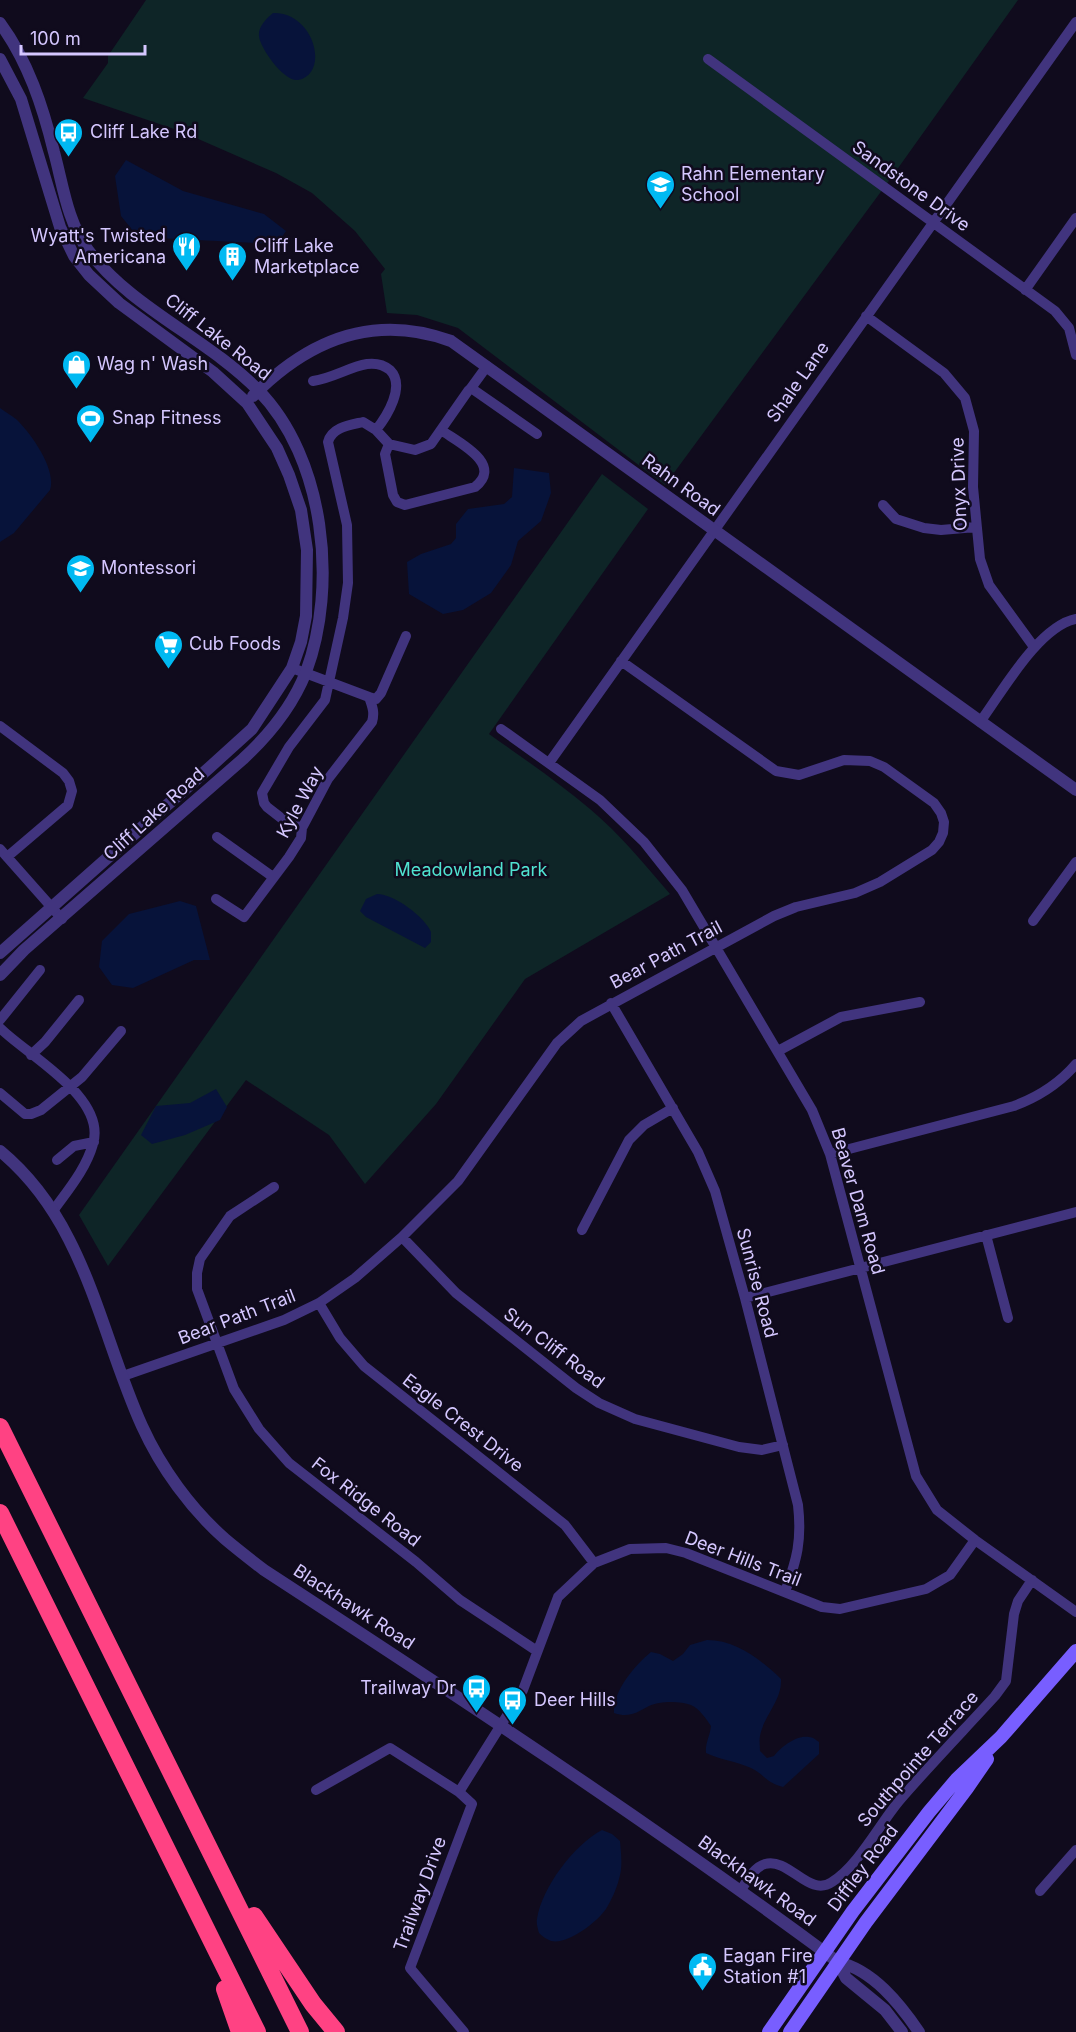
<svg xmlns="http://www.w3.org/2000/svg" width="1076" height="2032" viewBox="0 0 1076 2032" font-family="Inter,sans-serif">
	<rect width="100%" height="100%" fill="#100b1d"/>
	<path fill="#0e2527" d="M 146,0 L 1018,0 L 891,178 L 665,485 L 458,328 L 417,315 L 387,313 L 381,274 L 385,269 L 355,231 L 312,193 L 276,173 L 180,131 L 83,98 L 108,63 L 108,56 Z
		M 602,474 L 648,509 L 489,734 C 523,758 558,782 590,809 C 620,834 645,865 670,894 L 525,979 L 436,1104 L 365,1184 L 329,1135 L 246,1080 L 108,1266 L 79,1215 Z"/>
	<path fill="#07133a" d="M 273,13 C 315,12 330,74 298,80 C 284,82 260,48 259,36 C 258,27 266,19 273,13 Z
		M 126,160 L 183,191 L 264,214 L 286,231 L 277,244 L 138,237 L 121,216 L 115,176 Z
		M 0,408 C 5,412 11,415 16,419 C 31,433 57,470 50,490 L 14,533 L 0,542 Z
		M 514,468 L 549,473 L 551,493 L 541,521 L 518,541 L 511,565 L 491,593 L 463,610 L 443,614 L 409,594 L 407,562 L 421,554 L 451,544 L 456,538 L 456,524 L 468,509 L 504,504 L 512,497 Z
		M 377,894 C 394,894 425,917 431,932 C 431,934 431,940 431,942 L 425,948 L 366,917 L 360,911 L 366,899 Z
		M 180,901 L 196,906 L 210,960 L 194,960 L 133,988 L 112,985 L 99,967 L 102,941 L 129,914 Z
		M 216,1089 L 227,1107 L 220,1120 L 185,1135 L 152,1144 L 141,1135 L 156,1106 L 190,1103 Z
		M 707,1640 C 736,1640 760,1659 781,1679 C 782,1701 764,1715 760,1736 C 759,1741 760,1746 760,1751 L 767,1758 L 774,1756 C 781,1747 796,1735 809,1737 C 813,1737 816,1740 819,1742 L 819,1754 L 783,1787 C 765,1782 765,1775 751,1768 C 736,1761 720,1760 706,1753 C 705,1743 710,1736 711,1726 C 706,1719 700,1709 691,1705 C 680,1701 660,1701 649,1706 C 636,1713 629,1718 614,1713 C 613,1691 634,1666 651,1652 L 660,1654 L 673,1661 L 683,1654 L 690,1645 Z
		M 602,1830 L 612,1834 L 620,1841 C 621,1853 623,1867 619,1879 C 617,1888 611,1901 606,1909 C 597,1922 568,1945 551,1941 C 546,1939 542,1936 539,1933 C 538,1929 536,1923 537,1919 C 542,1887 574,1845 602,1830 Z"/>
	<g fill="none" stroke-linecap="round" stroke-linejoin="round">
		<path stroke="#41347e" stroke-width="10" d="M 708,59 L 1055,311 L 1069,328 L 1076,355
			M 1025,290 L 1076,218
			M 866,316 L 944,373 L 965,398 L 974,431 L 973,487 L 980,559 L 989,585 L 1034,647
			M 313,381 C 333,378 349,367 367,364 C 375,363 384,365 390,370 C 406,386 387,416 376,430
			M 471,388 L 537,434
			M 389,444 L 385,454 L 393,495 L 397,502 L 405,505 L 475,487 C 504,464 458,442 441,430
			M 883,505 L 896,519 L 924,528 L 941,530 L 976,527
			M 369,697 L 376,699 L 381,693 L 406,636
			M 980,722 C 1002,692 1039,626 1076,619
			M 0,726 L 63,773 L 69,781 L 72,791 L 68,805 L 7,857
			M 501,729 L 600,800 L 644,842 L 682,890 L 812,1110 L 830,1154 L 916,1476 L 937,1510 L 975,1540 L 1076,1612
			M 549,763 L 1076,22
			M 302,828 L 285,821 L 267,807 L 264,803 L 262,793 L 289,747 L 325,700 L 343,618 L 348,583 L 347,525 L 328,442 C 332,427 350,425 363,422 L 376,430 L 389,444 L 415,450 L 431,444 L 468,391 L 471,388 L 487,366
			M 217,837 L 273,877
			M 0,849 L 62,919
			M 216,899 L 244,917 L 289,857 L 301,838 L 302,828 L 328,779 L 372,722 C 375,712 372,706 369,697 L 292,668
			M 1033,921 L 1076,862
			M 611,1003 L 698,1152 L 715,1191 L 745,1298 L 798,1505 C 802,1541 797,1559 785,1592
			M 0,1020 L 40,970
			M 0,1028 C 28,1056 107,1097 93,1144 C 86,1169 68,1190 53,1211
			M 778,1051 L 841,1017 L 920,1002
			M 31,1055 L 45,1042 L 79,1000
			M 0,1093 L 25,1114 L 31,1114 L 41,1110 L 82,1077 L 121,1031
			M 830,1154 L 1014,1106 C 1038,1097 1059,1084 1076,1064
			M 57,1160 L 74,1146 L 94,1142
			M 274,1187 L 230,1216 L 200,1259 L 197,1273 L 197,1289 L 234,1389 L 259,1429 L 289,1463 L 416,1562 L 460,1600 L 537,1651
			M 582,1230 L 629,1140 L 644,1125 L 673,1108
			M 986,1235 L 1008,1318
			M 402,1237 L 456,1293 L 576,1388 L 599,1403 L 635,1419 L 739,1447 L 762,1450 L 783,1445
			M 745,1298 L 1076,1212
			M 319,1303 L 340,1338 L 364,1366 L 565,1525 L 594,1563
			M 123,1376 L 284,1320 L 319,1303 L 355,1278 L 402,1237 L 458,1181 L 557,1043 L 581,1021 L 774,916 L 796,907 L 855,893 L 880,882 L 932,850 L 939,842 L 943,833 L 944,822 L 941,813 L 934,803 L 884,767 L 870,761 L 844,760 L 799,775 L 776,771 L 621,661
			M 316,1790 L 390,1748 L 459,1792 L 523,1690 L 558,1597 L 594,1563 L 630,1549 L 666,1548 L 686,1553 L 822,1607 L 840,1609 L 926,1589 L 950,1575 L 975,1540
			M 459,1792 L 472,1804 L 410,1968 L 464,2032
			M 741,1890 C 747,1881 754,1867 765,1864 C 789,1857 809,1898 832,1882 C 858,1866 879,1825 899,1801 C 930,1765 963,1731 995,1696 L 1006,1681 L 1014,1614 L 1018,1601 L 1032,1580
			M 1040,1891 L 1076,1850"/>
		<path stroke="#41347e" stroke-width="12" d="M 0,23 C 28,61 43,107 54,152 C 63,185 67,221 88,250 C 131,308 207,338 258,390 C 325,458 338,586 306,672 C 293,705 269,735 243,759 L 24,950 L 0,975
			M 0,59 L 21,99 L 60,227 L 74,256 L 89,275 L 119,303 L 213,372 L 247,403 L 277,448 L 289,475 L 301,510 L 307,550 L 306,616 L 301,642 L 292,668 L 252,729 L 209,768 L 0,953
			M 253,396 C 308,340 374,313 451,341 L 1076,790
			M 0,1151 C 86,1222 99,1331 142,1426 C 161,1468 191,1509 225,1539 C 238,1550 251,1560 264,1570 C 459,1697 652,1824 838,1962 C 873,1970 900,2004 919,2032
			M 838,1962 L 846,1978 L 885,2010 L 902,2032"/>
		<path stroke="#785eff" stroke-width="14" d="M 769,2032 L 853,1911 L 929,1812 L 957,1779 L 1001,1737 L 1076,1651
			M 790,2032 L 866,1922 L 967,1788 L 987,1759"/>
		<path stroke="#ff4283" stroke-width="18" d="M 0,1427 L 300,2032
			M 0,1513 L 257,2032
			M 254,1916 L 313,2004 L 336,2032
			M 225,1989 L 240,2032"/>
	</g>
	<defs>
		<symbol id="bus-pin" viewBox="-11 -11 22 30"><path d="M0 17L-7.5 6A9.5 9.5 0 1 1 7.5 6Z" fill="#00b9f2" stroke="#100b1d"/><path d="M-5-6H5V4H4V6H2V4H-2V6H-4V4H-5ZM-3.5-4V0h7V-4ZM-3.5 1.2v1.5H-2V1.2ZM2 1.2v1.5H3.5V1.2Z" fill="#fff"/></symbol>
		<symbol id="school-pin" viewBox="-11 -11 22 30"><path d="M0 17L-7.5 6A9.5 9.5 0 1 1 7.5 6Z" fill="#00b9f2" stroke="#100b1d"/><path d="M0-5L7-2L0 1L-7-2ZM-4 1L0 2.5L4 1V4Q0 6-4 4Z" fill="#fff"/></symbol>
		<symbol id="restaurant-pin" viewBox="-11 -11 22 30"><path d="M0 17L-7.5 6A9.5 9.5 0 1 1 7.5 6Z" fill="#00b9f2" stroke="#100b1d"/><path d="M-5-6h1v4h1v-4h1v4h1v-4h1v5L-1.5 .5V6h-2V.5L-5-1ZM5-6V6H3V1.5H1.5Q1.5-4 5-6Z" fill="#fff"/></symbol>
		<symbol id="building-pin" viewBox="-11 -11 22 30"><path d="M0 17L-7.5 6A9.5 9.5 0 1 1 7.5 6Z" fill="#00b9f2" stroke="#100b1d"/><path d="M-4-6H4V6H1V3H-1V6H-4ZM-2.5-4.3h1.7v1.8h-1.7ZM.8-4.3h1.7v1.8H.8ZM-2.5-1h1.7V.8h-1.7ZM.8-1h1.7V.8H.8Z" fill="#fff"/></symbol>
		<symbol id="shop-pin" viewBox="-11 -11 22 30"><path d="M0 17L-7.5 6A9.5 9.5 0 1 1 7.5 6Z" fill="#00b9f2" stroke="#100b1d"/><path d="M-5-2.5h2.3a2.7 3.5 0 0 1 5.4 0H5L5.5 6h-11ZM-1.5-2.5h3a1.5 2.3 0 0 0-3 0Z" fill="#fff"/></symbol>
		<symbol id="stadium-pin" viewBox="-11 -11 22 30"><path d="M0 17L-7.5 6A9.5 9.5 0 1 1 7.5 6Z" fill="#00b9f2" stroke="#100b1d"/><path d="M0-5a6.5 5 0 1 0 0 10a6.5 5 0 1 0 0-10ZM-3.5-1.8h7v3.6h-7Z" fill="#fff"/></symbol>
		<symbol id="supermarket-pin" viewBox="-11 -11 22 30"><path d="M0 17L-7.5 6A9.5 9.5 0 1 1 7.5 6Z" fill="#00b9f2" stroke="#100b1d"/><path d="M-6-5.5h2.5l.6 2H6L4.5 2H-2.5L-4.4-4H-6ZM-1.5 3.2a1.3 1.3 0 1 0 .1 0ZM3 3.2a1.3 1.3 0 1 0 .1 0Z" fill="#fff"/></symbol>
		<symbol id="civic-pin" viewBox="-11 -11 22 30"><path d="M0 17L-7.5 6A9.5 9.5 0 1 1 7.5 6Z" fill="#00b9f2" stroke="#100b1d"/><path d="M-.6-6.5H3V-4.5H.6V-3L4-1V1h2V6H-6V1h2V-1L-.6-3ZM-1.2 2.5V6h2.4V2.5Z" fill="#fff"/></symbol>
	</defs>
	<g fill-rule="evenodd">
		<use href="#bus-pin" x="52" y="116" width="33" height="45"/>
		<use href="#school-pin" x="644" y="168" width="33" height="45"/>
		<use href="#restaurant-pin" x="170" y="230" width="33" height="45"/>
		<use href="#building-pin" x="216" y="240" width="33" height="45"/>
		<use href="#shop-pin" x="60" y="348" width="33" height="45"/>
		<use href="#stadium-pin" x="74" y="402" width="33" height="45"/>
		<use href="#school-pin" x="64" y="552" width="33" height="45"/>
		<use href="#supermarket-pin" x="152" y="628" width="33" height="45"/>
		<use href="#bus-pin" x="460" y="1672" width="33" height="45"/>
		<use href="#bus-pin" x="496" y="1684" width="33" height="45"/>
		<use href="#civic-pin" x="686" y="1950" width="33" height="45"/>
	</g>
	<g text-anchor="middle" stroke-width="5" stroke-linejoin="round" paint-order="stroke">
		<g font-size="18" fill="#d5c7ff" stroke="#100b1d" text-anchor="start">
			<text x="90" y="138">Cliff Lake Rd</text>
			<text x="681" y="180">Rahn Elementary<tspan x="681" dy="21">School</tspan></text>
			<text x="166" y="242" text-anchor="end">Wyatt's Twisted<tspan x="166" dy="21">Americana</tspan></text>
			<text x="254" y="252">Cliff Lake<tspan x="254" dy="21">Marketplace</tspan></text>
			<text x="97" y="370">Wag n' Wash</text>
			<text x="112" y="424">Snap Fitness</text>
			<text x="101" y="574">Montessori</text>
			<text x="189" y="650">Cub Foods</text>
			<text x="456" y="1694" text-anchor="end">Trailway Dr</text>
			<text x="534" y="1706">Deer Hills</text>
			<text x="723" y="1962">Eagan Fire<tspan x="723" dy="21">Station #1</tspan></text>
		</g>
		<g font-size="18" fill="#d5c7ff" stroke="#100b1d">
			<text transform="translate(911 186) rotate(36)" y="6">Sandstone Drive</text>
			<text transform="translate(218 337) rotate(38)" y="6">Cliff Lake Road</text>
			<text transform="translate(798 382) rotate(-55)" y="6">Shale Lane</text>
			<text transform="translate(959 484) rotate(-92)" y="6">Onyx Drive</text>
			<text transform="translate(681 485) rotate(36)" y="6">Rahn Road</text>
			<text transform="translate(300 802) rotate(-62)" y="6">Kyle Way</text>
			<text transform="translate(154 814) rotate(-42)" y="6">Cliff Lake Road</text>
			<text transform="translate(666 955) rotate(-28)" y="6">Bear Path Trail</text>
			<text transform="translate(858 1201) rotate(74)" y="6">Beaver Dam Road</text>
			<text transform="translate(757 1283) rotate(75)" y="6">Sunrise Road</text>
			<text transform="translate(237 1317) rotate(-21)" y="6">Bear Path Trail</text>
			<text transform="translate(554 1348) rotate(37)" y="6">Sun Cliff Road</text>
			<text transform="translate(463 1423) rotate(38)" y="6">Eagle Crest Drive</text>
			<text transform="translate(366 1502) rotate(38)" y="6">Fox Ridge Road</text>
			<text transform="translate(743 1559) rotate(21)" y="6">Deer Hills Trail</text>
			<text transform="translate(354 1607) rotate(33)" y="6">Blackhawk Road</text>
			<text transform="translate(918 1759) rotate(-49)" y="6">Southpointe Terrace</text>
			<text transform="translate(863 1868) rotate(-53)" y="6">Diffley Road</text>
			<text transform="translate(757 1881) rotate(36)" y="6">Blackhawk Road</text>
			<text transform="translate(420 1894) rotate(-70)" y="6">Trailway Drive</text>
		</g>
		<g font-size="18" fill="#50e2d1" stroke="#100b1d">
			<text x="471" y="876">Meadowland Park</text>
		</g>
	</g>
	<path d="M21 45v9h124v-9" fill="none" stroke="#d5c7ff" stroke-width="3"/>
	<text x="30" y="45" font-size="18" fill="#d5c7ff" stroke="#100b1d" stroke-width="4.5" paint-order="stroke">100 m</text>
</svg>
